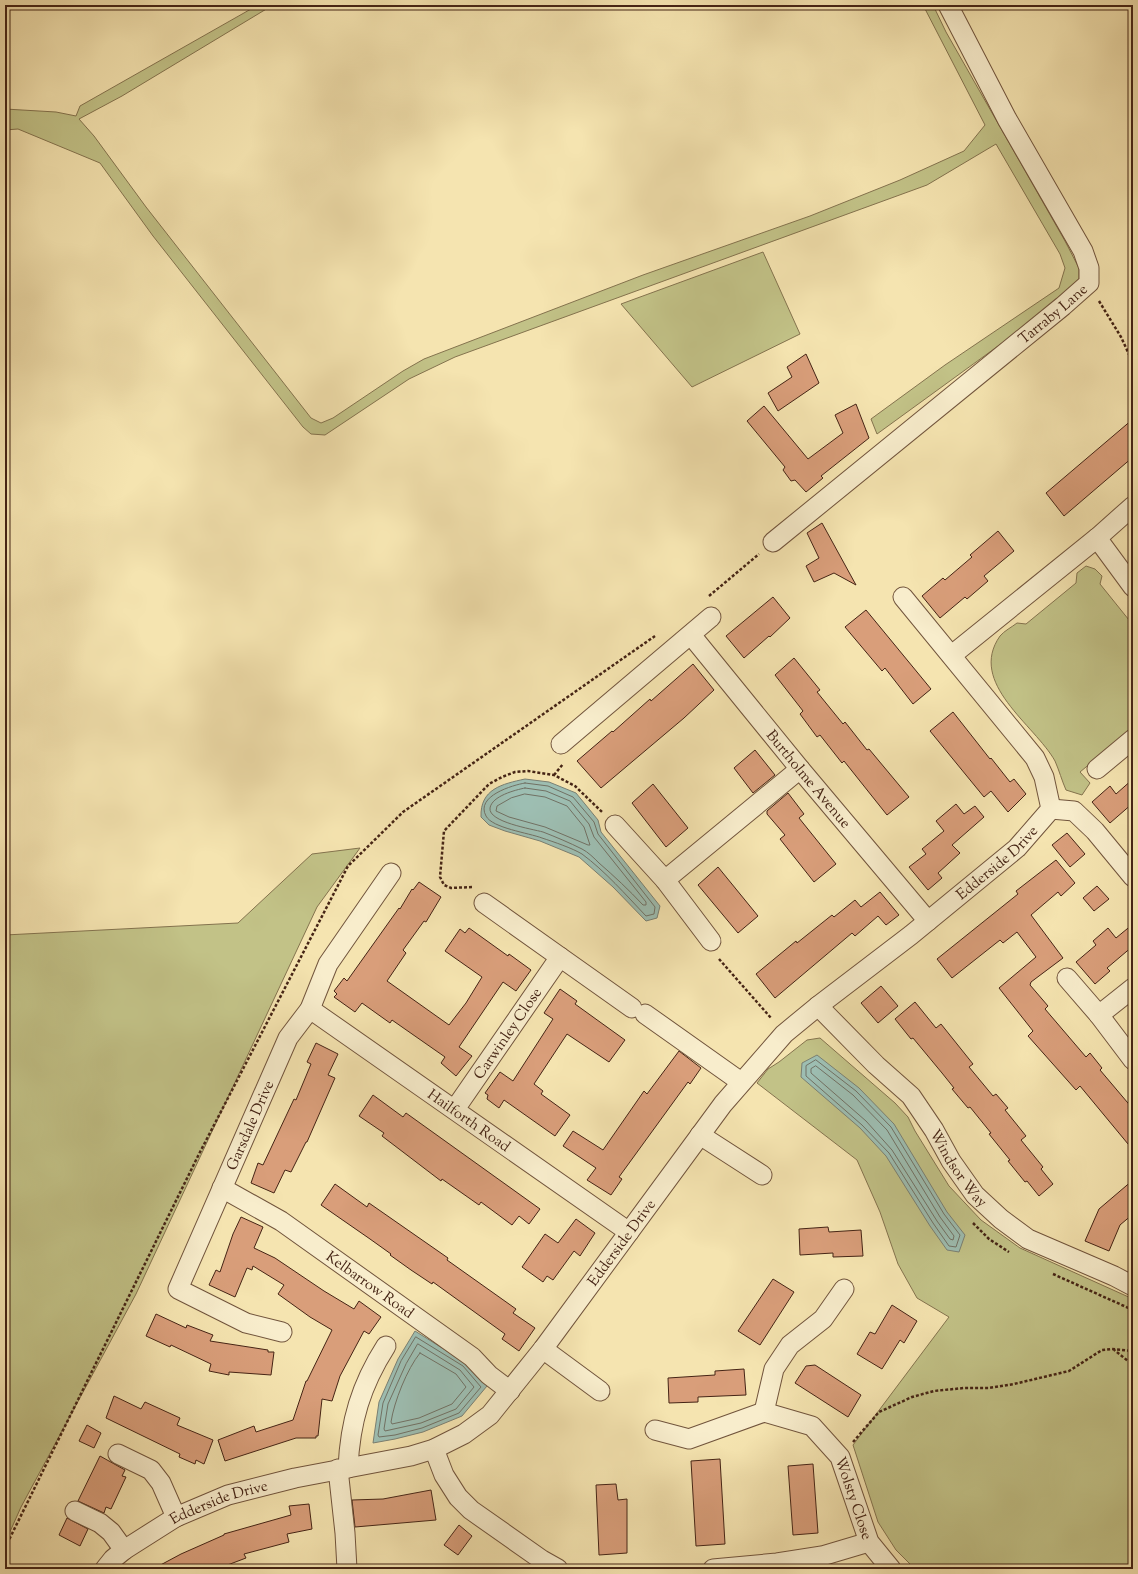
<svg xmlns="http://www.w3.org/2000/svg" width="1138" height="1574" viewBox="0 0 1138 1574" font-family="'Sorts Mill Goudy',serif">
	<rect width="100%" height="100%" fill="#f5e4b0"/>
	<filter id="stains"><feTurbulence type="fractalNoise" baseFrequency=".005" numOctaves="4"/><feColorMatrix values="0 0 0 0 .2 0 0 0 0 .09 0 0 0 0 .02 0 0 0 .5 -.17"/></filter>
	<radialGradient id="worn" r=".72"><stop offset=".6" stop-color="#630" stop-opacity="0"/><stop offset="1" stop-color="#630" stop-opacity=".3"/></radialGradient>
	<path fill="#c2c287" stroke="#84734e" d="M 258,5 L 273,5 L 122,96 L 79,119 L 94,136 L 146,207 L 311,418 L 321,423 L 333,418 L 403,371 L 424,359 L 643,275 L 810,216 L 900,180 L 964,151 L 985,125 L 923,5 L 933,5 L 946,32 L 1065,241 L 1079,268 L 1079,284 L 1071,293 L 877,434 L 871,419 L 945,365 L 1059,288 L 1065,268 L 1060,254 L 996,144 L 927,185 L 455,357 L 409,379 L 325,435 L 311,434 L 303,427 L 153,236 L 100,163 L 18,129 L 5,130 L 5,109 L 56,112 L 76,116 L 80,106 Z
		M 763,252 L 800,334 L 692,387 L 621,304 Z
		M 1086,566 L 1095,569 L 1102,576 L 1100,584 L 1129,620 L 1133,621 L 1133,728 L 1080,772 L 1090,783 L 1082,795 L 1066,790 C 1062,781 1059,770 1055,761 C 1035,725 967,683 1000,636 C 1004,631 1012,627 1017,623 L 1026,624 L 1076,583 L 1077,573 Z
		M 360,848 L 317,907 L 136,1294 L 21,1507 L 5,1543 L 5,935 L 238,923 L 312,854 Z
		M 820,1038 L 895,1103 L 908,1117 L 915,1131 L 949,1186 L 981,1220 L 1020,1248 L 1133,1299 L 1133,1569 L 915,1569 L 896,1550 L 878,1522 L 853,1445 L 949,1317 L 917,1298 L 898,1264 L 880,1212 L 857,1160 L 757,1083 L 768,1069 L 779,1062 L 807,1040 Z"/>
	<path fill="#9dbeb2" stroke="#7a8073" d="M 525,779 L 549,782 L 576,793 L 598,820 L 601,832 L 660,906 L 657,918 L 646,921 L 613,887 L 579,857 L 540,841 L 505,831 L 489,825 L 481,817 C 480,789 502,784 525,779 Z
		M 817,1055 L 859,1088 L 894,1124 L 947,1212 L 965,1235 L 959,1252 L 947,1250 L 930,1226 L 886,1156 L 860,1128 L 801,1077 L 802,1063 Z
		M 415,1331 L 466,1363 L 487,1386 L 462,1416 L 423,1432 L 395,1439 L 373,1443 L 379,1402 L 398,1359 Z"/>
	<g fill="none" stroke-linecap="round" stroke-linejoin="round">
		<path stroke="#717164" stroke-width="1" d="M 525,783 L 548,786 L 573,797 L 594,822 L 598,834 L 655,907 L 654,914 L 646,916 C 626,895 605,871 582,854 C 572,848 554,842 542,838 C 529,833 492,828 486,816 C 475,796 513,785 525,783 Z
			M 525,788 L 546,791 L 570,801 L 589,824 L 594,837 L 646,902 L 646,905 L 643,905 C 629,890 614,876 599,863 C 594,858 588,852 582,849 C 570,843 556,837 543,832 C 532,829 488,822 490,808 C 492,796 515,790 525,788 Z
			M 525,794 L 545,797 L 567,806 L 584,827 L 590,845 L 588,845 L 545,827 L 509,817 L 496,811 L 497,806 L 511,798 Z
			M 816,1060 L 856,1091 L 891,1127 L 944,1214 L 960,1235 L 956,1247 L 949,1246 L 933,1223 L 889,1153 L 862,1125 L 806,1076 L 806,1066 Z
			M 816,1066 L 853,1095 L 887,1130 L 940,1217 L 954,1236 L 953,1240 L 950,1239 L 937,1221 L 892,1150 L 866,1121 L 811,1073 L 811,1069 Z
			M 416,1337 L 463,1366 L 481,1387 L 459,1413 L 422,1428 L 395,1435 L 379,1437 L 378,1435 L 383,1403 L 401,1361 Z
			M 418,1344 L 460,1370 L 474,1387 L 456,1409 L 421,1423 L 385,1431 L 384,1429 L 388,1404 L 406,1364 Z
			M 420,1353 L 456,1374 L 466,1387 L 452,1404 L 419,1418 L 392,1424 L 391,1422 C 394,1402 407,1369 420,1353 Z"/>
	</g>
	<path fill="#d99e7a" stroke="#452415" d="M 806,354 L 819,383 L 778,411 L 768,393 L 792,377 L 787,367 Z
		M 856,404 L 869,438 L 821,476 L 823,478 L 806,492 L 795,480 L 791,481 L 783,470 L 785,467 L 747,421 L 764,406 L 808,459 L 843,433 L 835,415 Z
		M 1133,419 L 1133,457 L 1064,516 L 1046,493 Z
		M 822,523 L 856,585 L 834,573 L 814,582 L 806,566 L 819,558 L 807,533 Z
		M 998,531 L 1014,551 L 984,576 L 988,581 L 967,599 L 965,597 L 940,618 L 922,596 L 943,578 L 945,580 L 972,557 L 970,555 Z
		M 773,597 L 790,618 L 770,637 L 769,636 L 744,658 L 726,636 Z
		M 866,610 L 931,689 L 913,704 L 885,668 L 882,671 L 845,627 Z
		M 794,658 L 820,690 L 817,692 L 843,724 L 845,722 L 867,750 L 869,749 L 909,797 L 887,815 L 844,761 L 842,763 L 820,735 L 817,737 L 800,714 L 803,711 L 775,675 Z
		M 693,664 L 714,690 L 684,718 L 601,788 L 577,761 L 612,731 L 613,732 L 650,699 L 651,701 Z
		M 953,712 L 990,759 L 991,758 L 1010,782 L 1014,779 L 1026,794 L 1008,812 L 991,791 L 984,797 L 930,731 Z
		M 755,750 L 775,775 L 753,793 L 734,768 Z
		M 1133,779 L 1133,803 L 1110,823 L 1092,802 L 1110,786 L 1116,794 Z
		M 653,784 L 688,828 L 666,847 L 632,803 Z
		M 788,793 L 804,814 L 799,818 L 836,864 L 814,882 L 780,839 L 785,835 L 767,814 L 767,811 Z
		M 956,804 L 964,814 L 975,806 L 984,817 L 952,845 L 960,853 L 938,873 L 942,878 L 928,890 L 909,867 L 926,854 L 922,849 L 944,831 L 936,821 Z
		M 1067,833 L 1085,854 L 1070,867 L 1052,845 Z
		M 1056,860 L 1075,883 L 1061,896 L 1058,892 L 1031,915 L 1063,958 L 1031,982 L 1030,985 L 1048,1006 L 1045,1009 L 1086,1057 L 1090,1053 L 1102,1068 L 1100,1070 L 1133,1109 L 1133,1150 L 1080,1086 L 1076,1090 L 1028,1036 L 1033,1031 L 999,988 L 1036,957 L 1017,932 L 1003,943 L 1000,940 L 952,978 L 937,959 L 1018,894 L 1016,891 Z
		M 718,867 L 758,916 L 738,933 L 698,885 Z
		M 419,882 L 441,897 L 426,922 L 424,921 L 403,950 L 406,953 L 387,981 L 449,1025 L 466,1003 L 482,977 L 445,951 L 460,929 L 465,933 L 469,928 L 508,956 L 509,954 L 531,970 L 516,991 L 503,982 L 459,1047 L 472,1056 L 456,1076 L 441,1063 L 445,1057 L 392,1020 L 390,1023 L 362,1003 L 355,1012 L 334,997 L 337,994 L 334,991 L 344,978 L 347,981 L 399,908 L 400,909 L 412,889 L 413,890 Z
		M 1097,886 L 1109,899 L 1094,911 L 1083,898 Z
		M 880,892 L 899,915 L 886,925 L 878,916 L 855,936 L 852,933 L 775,998 L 756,974 L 796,941 L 797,943 L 832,915 L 834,917 L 855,900 L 861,907 Z
		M 1133,924 L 1133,946 L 1107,968 L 1110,971 L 1095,984 L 1076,962 L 1096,945 L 1093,941 L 1108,928 L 1116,938 Z
		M 881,986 L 898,1006 L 878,1023 L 861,1003 Z
		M 560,989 L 577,1001 L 575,1004 L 625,1040 L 609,1062 L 567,1034 L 534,1084 L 543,1091 L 541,1094 L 570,1115 L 555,1136 L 504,1100 L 499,1108 L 487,1099 L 488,1095 L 485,1093 L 500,1072 L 513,1081 L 553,1019 L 544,1013 Z
		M 915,1002 L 936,1028 L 941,1024 L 973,1064 L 969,1067 L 993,1096 L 996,1094 L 1008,1108 L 1005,1110 L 1026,1136 L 1021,1140 L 1043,1167 L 1041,1169 L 1053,1184 L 1039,1196 L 1027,1181 L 1025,1182 L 1008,1161 L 1010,1160 L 989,1134 L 991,1133 L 970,1107 L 968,1108 L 952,1089 L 954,1088 L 942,1073 L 913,1038 L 911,1039 L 895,1019 Z
		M 316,1043 L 338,1054 L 328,1075 L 335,1078 L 307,1142 L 306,1142 L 291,1172 L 285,1170 L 274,1193 L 251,1183 L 258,1163 L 263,1165 L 294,1099 L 296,1100 L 311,1064 L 307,1062 Z
		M 679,1051 L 701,1068 L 690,1084 L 688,1082 L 619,1177 L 622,1179 L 611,1195 L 587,1180 L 596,1168 L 563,1146 L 573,1131 L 603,1150 L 644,1091 L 647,1094 Z
		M 373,1095 L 403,1117 L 406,1113 L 540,1209 L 529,1224 L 519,1216 L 512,1225 L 481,1202 L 479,1205 L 442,1179 L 441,1181 L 382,1136 L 384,1133 L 359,1116 Z
		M 1133,1180 L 1133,1214 L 1120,1225 L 1109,1251 L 1085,1241 L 1099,1209 Z
		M 335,1184 L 367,1207 L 369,1203 L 448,1258 L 447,1260 L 516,1309 L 513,1313 L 535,1328 L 519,1351 L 502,1339 L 505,1334 L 433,1282 L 432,1284 L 411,1270 L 390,1255 L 391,1254 L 370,1239 L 321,1205 Z
		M 241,1217 L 263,1227 L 254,1248 L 275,1258 L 324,1291 L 354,1309 L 359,1301 L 381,1317 L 369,1334 L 364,1331 L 340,1376 L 332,1401 L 322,1399 L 318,1436 L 316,1436 L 316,1438 L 296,1438 L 225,1461 L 218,1440 L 254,1426 L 256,1432 L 293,1420 L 306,1381 L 307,1381 L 332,1330 L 310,1317 L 278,1294 L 284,1285 L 253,1266 L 252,1270 L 247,1268 L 235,1297 L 209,1285 L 216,1270 L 220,1272 L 233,1234 Z
		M 576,1219 L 595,1233 L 580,1256 L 574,1251 L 553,1280 L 547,1276 L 543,1282 L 522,1267 L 545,1234 L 558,1243 Z
		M 828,1227 L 829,1232 L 861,1230 L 863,1256 L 833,1257 L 833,1253 L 800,1255 L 799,1229 Z
		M 773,1279 L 794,1292 L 760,1345 L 738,1331 Z
		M 892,1305 L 917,1321 L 904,1343 L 900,1340 L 882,1369 L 857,1354 L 870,1332 L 875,1334 Z
		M 156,1314 L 186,1328 L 187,1325 L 213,1335 L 210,1341 L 268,1350 L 268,1352 L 274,1352 L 271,1375 L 229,1372 L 229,1375 L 209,1371 L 211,1364 L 171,1345 L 170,1347 L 146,1336 Z
		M 815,1365 L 861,1395 L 848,1417 L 795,1383 L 806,1366 Z
		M 744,1369 L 746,1395 L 698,1397 L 698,1402 L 669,1403 L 668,1378 L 715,1375 L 715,1371 Z
		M 114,1396 L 141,1409 L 145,1402 L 180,1418 L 177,1425 L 213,1440 L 204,1464 L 196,1460 L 195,1464 L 179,1457 L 180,1454 L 106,1418 Z
		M 87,1425 L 101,1433 L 94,1448 L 79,1441 Z
		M 100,1456 L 125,1470 L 122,1476 L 126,1477 L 111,1509 L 106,1507 L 104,1513 L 78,1501 Z
		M 720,1459 L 725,1544 L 696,1546 L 691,1461 Z
		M 813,1464 L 818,1533 L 793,1535 L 788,1466 Z
		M 616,1484 L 618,1500 L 627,1499 L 627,1553 L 599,1555 L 596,1485 Z
		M 431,1490 L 436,1520 L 355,1527 L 352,1500 L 383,1499 Z
		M 309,1504 L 312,1529 L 287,1534 L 289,1542 L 244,1554 L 246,1558 L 217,1569 L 153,1569 L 181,1554 L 224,1535 L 224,1534 L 291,1515 L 289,1506 Z
		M 67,1518 L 88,1529 L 80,1546 L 59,1535 Z
		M 459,1525 L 472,1536 L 458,1555 L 444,1545 Z"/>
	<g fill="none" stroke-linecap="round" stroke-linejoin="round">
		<defs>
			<g id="street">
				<path d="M 1097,538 L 1133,587"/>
				<path id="s1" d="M 773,542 L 1063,306 L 1089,283 L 1089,268 L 1083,251 L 1007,119 L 948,5"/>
				<path id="s2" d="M 691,635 L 800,769 L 928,921"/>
				<path d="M 952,655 L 1097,538 L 1133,506"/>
				<path d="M 561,744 L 711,617"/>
				<path d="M 1097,769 L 1133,739"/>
				<path d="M 1051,809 L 1074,811 L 1095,831 L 1133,877"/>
				<path d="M 615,825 L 665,880 L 711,941"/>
				<path d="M 665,880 L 800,769"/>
				<path d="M 484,903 L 560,957"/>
				<path d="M 1067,978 L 1099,1015 L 1133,1060"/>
				<path id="s3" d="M 818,1006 L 876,1065 L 911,1096 L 934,1130 L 951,1161 L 975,1195 L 1001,1219 L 1028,1239 L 1114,1276 L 1133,1286"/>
				<path id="s4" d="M 310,1009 L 629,1232"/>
				<path d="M 645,1014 L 741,1082"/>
				<path d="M 1099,1015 L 1133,988"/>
				<path id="s5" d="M 455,1109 L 560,957 L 632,1008"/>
				<path d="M 700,1135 L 762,1175"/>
				<path id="s6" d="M 222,1188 L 281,1221 L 472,1357 L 489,1375 L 510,1391"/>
				<path id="s7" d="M 282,1332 L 246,1323 L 178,1289 L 288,1038 L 310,1009 L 328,964 L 391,873"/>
				<path d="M 543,1349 L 600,1391"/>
				<path d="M 764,1412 L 774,1369 L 790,1345 L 823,1319 L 844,1289"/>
				<path id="s8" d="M 655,1430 L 689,1439 L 764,1412 L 812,1426 L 840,1457 L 869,1542 L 891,1569"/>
				<path d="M 434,1449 L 444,1475 L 458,1497 L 471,1510 L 542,1560 L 558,1569"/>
				<path d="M 118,1454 L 151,1470 L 161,1483 L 176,1517"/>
				<path d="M 348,1468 C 350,1422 361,1385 386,1346"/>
				<path d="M 338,1469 L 345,1533 L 347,1569"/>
				<path d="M 75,1511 L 100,1523 L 111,1532 L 124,1550"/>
				<path id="s9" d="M 105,1569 L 113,1559 L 124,1550 L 176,1517 L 228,1495 L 295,1478 L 411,1456 L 434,1449 L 464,1434 L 490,1415 L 543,1349 L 723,1104 L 784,1034 L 818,1006 L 911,935 L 1017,848 L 1051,809 L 1044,777 L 1035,758 L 903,597"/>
				<path d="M 713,1569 L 777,1563 L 822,1556 L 869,1542"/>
			</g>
		</defs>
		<use href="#street" stroke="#71543c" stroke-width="21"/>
		<path stroke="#452415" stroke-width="2.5" stroke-dasharray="3 2" stroke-linecap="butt" d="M 1099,301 L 1121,337 L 1133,363
			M 709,596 L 759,554
			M 554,775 L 563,764
			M 472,887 L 451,888 L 444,885 L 440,877 L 444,831 L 489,784 L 502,777 L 515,772 L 528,771 L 554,775 L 575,786 L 602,812
			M 719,959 L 771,1018
			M 973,1223 L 989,1239 L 1009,1252
			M 1053,1274 L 1133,1310
			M 1113,1349 L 1133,1365
			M 853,1442 L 879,1412 L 912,1397 L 934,1391 L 964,1388 L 989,1388 L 1014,1384 L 1069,1371 L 1102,1350 L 1112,1349 L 1133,1351
			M 5,1548 L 198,1156 L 348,866 L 403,812 L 655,636"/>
		<use href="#street" stroke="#f8edcc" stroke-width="19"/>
	</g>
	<g text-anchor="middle" stroke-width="3" stroke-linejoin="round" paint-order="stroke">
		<g font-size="15" fill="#452415" stroke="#f8edcc">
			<text dy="5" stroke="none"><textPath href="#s1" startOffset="361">Tarraby Lane</textPath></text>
			<text dy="5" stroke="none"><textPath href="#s2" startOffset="186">Burtholme Avenue</textPath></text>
			<text dy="5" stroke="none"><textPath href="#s9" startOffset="1177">Edderside Drive</textPath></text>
			<text dy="5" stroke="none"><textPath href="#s5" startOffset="92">Carwinley Close</textPath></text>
			<text dy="5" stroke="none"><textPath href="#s4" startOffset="194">Hailforth Road</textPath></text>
			<text dy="5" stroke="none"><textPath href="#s7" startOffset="292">Garsdale Drive</textPath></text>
			<text dy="5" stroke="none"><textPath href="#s3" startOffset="216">Windsor Way</textPath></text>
			<text dy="5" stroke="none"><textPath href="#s9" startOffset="639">Edderside Drive</textPath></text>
			<text dy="5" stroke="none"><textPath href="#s6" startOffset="177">Kelbarrow Road</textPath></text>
			<text dy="5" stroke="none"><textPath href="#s8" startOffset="250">Wolsty Close</textPath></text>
			<text dy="5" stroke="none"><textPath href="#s9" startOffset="134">Edderside Drive</textPath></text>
		</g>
	</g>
	<rect width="1138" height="1574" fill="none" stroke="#f5e4b0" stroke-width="20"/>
	<rect x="6" y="6" width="1126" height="1562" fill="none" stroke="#452415" stroke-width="2"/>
	<rect x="10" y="10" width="1118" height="1554" fill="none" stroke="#452415"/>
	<rect width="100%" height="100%" filter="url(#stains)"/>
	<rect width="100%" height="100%" fill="url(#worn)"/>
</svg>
